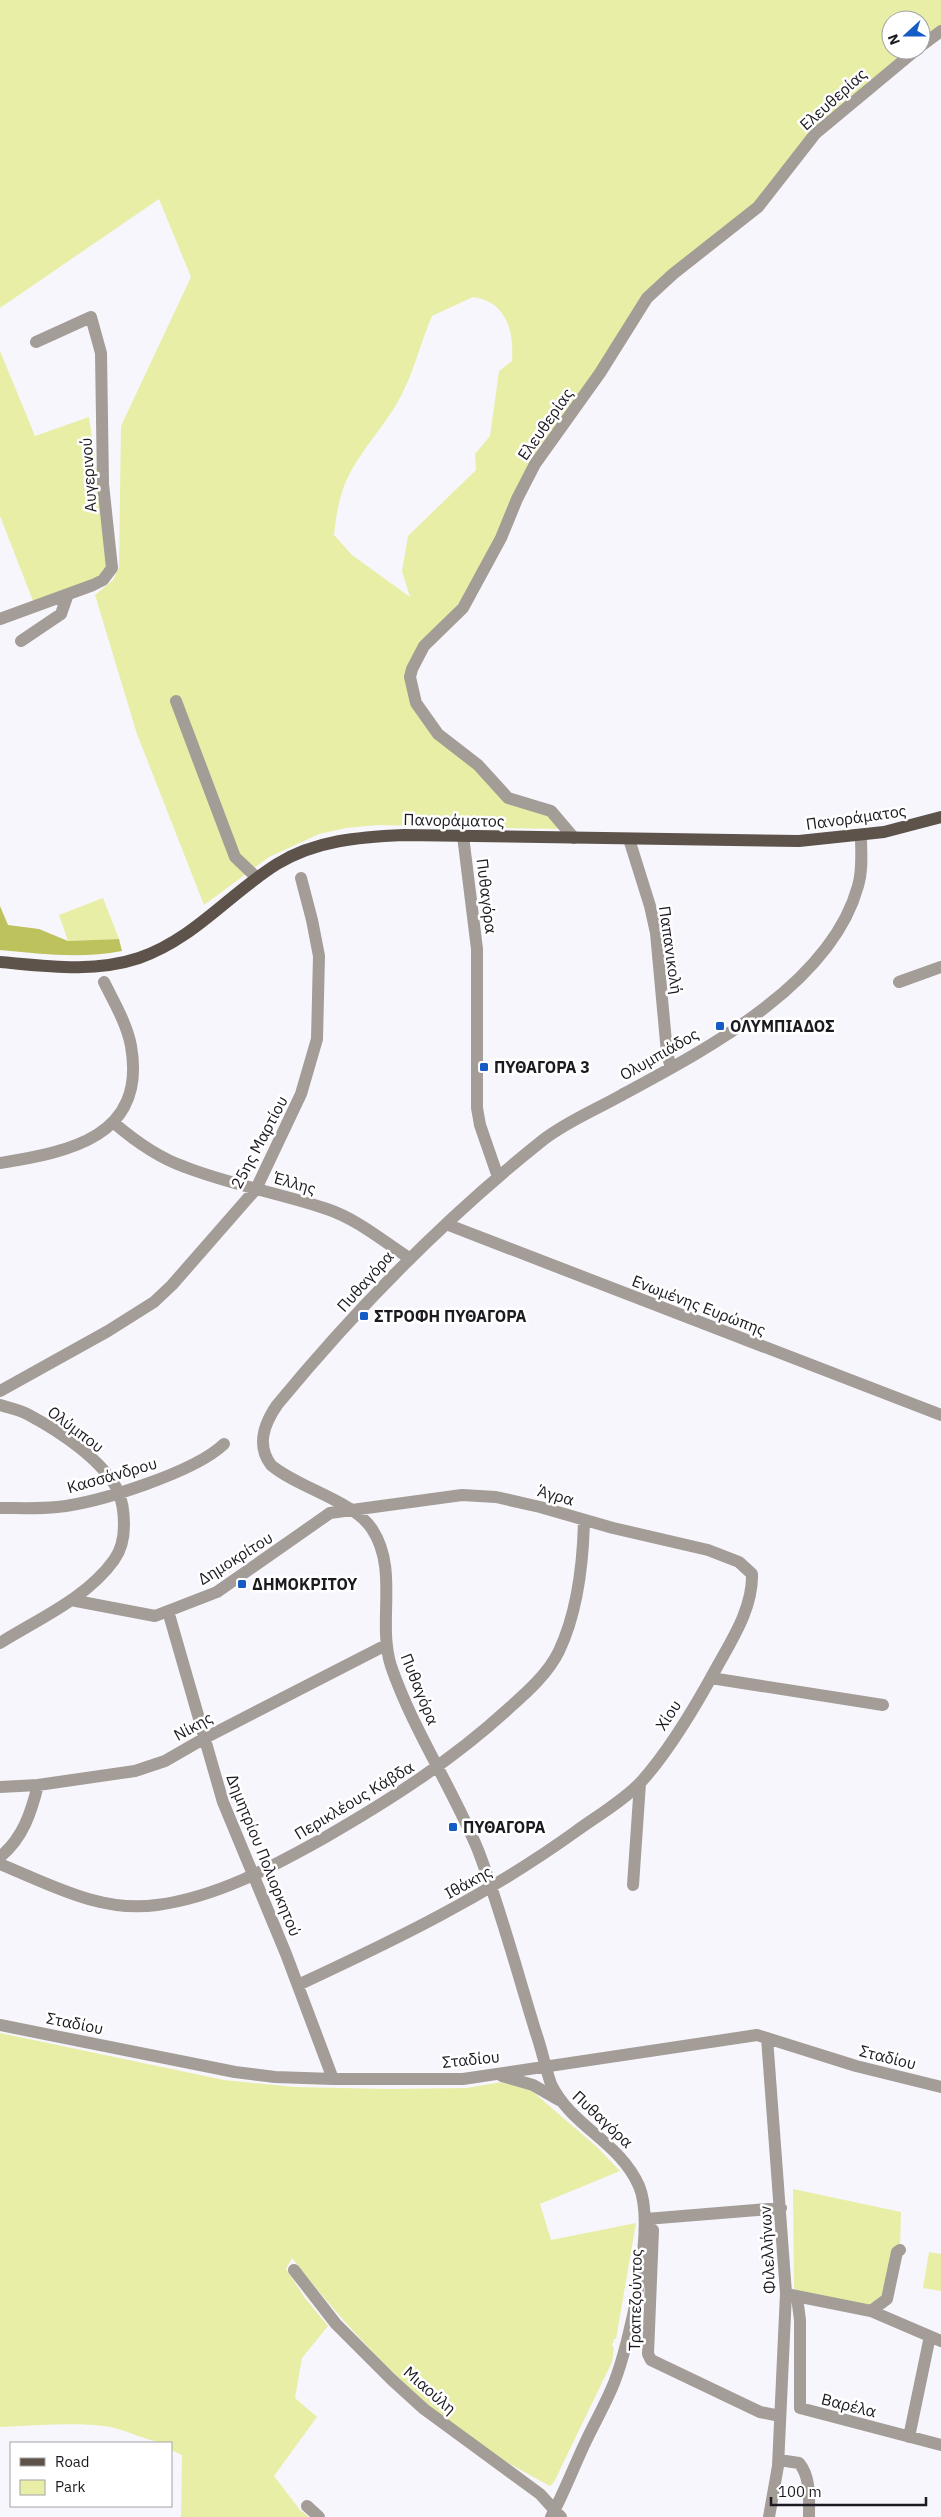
<svg xmlns="http://www.w3.org/2000/svg" width="941" height="2517" viewBox="0 0 941 2517" font-family="'IBM Plex Sans',sans-serif">
	<rect width="100%" height="100%" fill="#f7f6fd"/>
	<path fill="#e8eea5" fill-rule="evenodd" d="M 0,0 L 941,0 L 941,27 L 921,42 L 921,20 L 891,20 L 891,50 L 911,50 L 835,111 L 764,197 L 683,264 L 614,343 L 535,459 L 475,579 L 410,675 L 415,705 L 460,755 L 495,789 L 552,818 L 558,829 L 377,825 L 346,828 L 319,834 L 269,857 L 204,905 L 137,734 L 95,595 L 113,580 L 119,567 L 121,426 L 191,277 L 159,199 L 0,308 ZM 473,297 C 507,302 514,331 512,361 L 499,371 L 490,436 L 475,454 L 476,470 L 408,536 L 402,571 L 410,597 L 352,555 L 334,535 C 336,516 339,497 347,479 C 359,453 381,430 396,405 C 413,377 419,346 432,316 Z
		M 0,351 L 35,436 L 89,417 L 111,569 L 103,579 L 33,601 L 0,516 Z
		M 103,898 L 119,939 L 68,941 L 59,915 Z
		M 0,2033 L 224,2080 L 295,2087 L 387,2089 L 467,2088 L 502,2082 L 532,2091 L 597,2147 L 620,2171 L 540,2204 L 551,2240 L 636,2223 L 616,2339 L 614,2339 L 612,2346 L 614,2348 L 612,2362 L 554,2482 L 550,2486 C 524,2472 498,2458 474,2441 C 405,2391 344,2325 292,2258 L 286,2269 L 305,2298 L 328,2326 L 302,2358 L 295,2398 L 317,2417 L 274,2476 L 300,2510 L 309,2517 L 181,2517 L 182,2455 L 171,2450 L 171,2443 C 147,2443 128,2429 104,2426 C 71,2422 34,2426 0,2427 Z
		M 793,2189 L 901,2212 L 900,2247 L 885,2298 L 871,2308 L 796,2292 L 794,2287 Z
		M 929,2252 L 941,2254 L 941,2291 L 923,2288 Z"/>
	<path fill="#bdc25d" d="M 0,906 L 8,925 L 39,929 L 68,941 L 119,939 L 122,951 C 81,959 41,954 0,950 Z"/>
	<g fill="none" stroke-linecap="round" stroke-linejoin="round">
		<path stroke="#a39c97" stroke-width="12" d="M 921,46 L 941,31
			M 0,619 L 93,585 L 103,580 L 112,568 L 103,484 L 101,353 L 91,317 L 36,342
			M 21,641 L 61,614 L 68,594
			M 176,701 L 235,857 L 257,878
			M 463,836 L 477,949 L 477,1108 L 480,1125 L 498,1177
			M 574,838 L 551,811 L 508,798 L 478,765 L 438,734 L 416,703 L 410,677 L 412,669 L 424,646 L 463,608 L 501,538 L 517,499 L 535,464 L 600,373 L 647,298 L 673,274 L 758,207 L 815,134 L 916,50
			M 629,839 L 650,906 L 656,933 L 667,1053 L 671,1068
			M 899,982 L 941,967
			M 114,1123 C 135,1141 159,1158 185,1167 C 231,1185 280,1193 327,1209 C 357,1219 383,1241 409,1258
			M 0,1163 C 69,1152 147,1137 131,1046 C 127,1024 114,1002 104,982
			M 446,1224 L 941,1415
			M 0,1391 L 108,1331 L 154,1302 L 172,1285 L 256,1189 L 301,1094 L 317,1039 L 319,956 L 312,920 L 301,878
			M 0,1405 C 9,1408 20,1410 29,1415 C 59,1431 103,1460 118,1491 C 122,1500 124,1515 124,1525 C 124,1538 122,1549 114,1560 C 87,1598 38,1619 0,1643
			M 0,1508 C 19,1508 39,1509 57,1507 C 98,1503 195,1472 224,1444
			M 71,1600 L 155,1616 L 217,1592 L 330,1513 L 462,1495 L 496,1497 L 540,1507 L 613,1528 L 708,1550 L 739,1562 L 752,1574 C 753,1607 733,1638 718,1665 C 698,1702 669,1751 641,1782 C 623,1801 597,1816 575,1832 C 486,1896 397,1939 298,1985
			M 168,1611 L 223,1802 L 286,1954 L 333,2079
			M 711,1678 L 883,1705
			M 0,1787 L 38,1785 L 135,1771 L 165,1761 L 205,1738 L 386,1645
			M 0,1857 C 23,1838 31,1813 38,1785
			M 0,1864 C 51,1885 101,1913 157,1905 C 217,1897 272,1867 324,1838 C 390,1800 451,1761 507,1710 C 526,1693 548,1674 559,1651 C 578,1611 583,1564 584,1521
			M 633,1885 L 640,1783
			M 0,2025 L 235,2072 L 275,2077 L 333,2079 L 463,2079 L 757,2035 L 856,2066 L 941,2087
			M 767,2038 L 786,2293 L 778,2466 L 769,2517
			M 502,2076 L 533,2085 L 559,2100
			M 646,2219 L 781,2208
			M 653,2230 L 648,2354 L 651,2360 L 760,2412 L 780,2416
			M 294,2270 L 336,2324 L 391,2379 L 424,2409 L 540,2494 L 561,2517
			M 791,2295 L 871,2311 L 941,2341
			M 797,2297 L 800,2320 L 800,2408 L 941,2445
			M 871,2311 L 887,2299 L 897,2252 L 900,2250
			M 909,2437 L 930,2336
			M 779,2460 L 799,2463 C 811,2477 809,2499 809,2517
			M 307,2506 L 319,2517
			M 551,2517 C 564,2493 574,2466 586,2441 C 595,2422 606,2403 614,2383 C 630,2343 656,2225 639,2186 C 620,2142 571,2126 551,2084 C 545,2067 542,2050 536,2033 C 517,1972 501,1910 478,1850 C 452,1787 413,1730 391,1666 C 377,1622 399,1570 372,1529 C 354,1501 298,1488 271,1465 C 256,1445 264,1424 277,1405 C 357,1308 445,1218 543,1140 C 566,1122 595,1110 620,1096 C 705,1050 831,985 858,886 C 863,870 861,853 861,836"/>
		<path stroke="#5e534a" stroke-width="12" d="M 0,962 C 46,966 94,973 139,958 C 194,939 229,894 277,864 C 316,840 360,837 404,835 L 799,841 L 884,832 L 941,817"/>
	</g>
	<g fill="#155cc6" stroke="#fff" stroke-width="2">
		<rect x="715" y="1021" width="10" height="10" rx="2.5"/>
		<rect x="479" y="1062" width="10" height="10" rx="2.5"/>
		<rect x="359" y="1311" width="10" height="10" rx="2.5"/>
		<rect x="237" y="1579" width="10" height="10" rx="2.5"/>
		<rect x="448" y="1822" width="10" height="10" rx="2.5"/>
	</g>
	<g text-anchor="middle" stroke-width="5" stroke-linejoin="round" paint-order="stroke">
		<g font-size="16" fill="#1c1a20" stroke="#fff">
			<text transform="translate(833 99) rotate(-42)" y="6">Ελευθερίας</text>
			<text transform="translate(545 424) rotate(-55)" y="6">Ελευθερίας</text>
			<text transform="translate(88 475) rotate(-94)" y="6">Αυγερινού</text>
			<text transform="translate(856 817) rotate(-8)" y="6">Πανοράματος</text>
			<text transform="translate(454 820) rotate(1)" y="6">Πανοράματος</text>
			<text transform="translate(487 896) rotate(83)" y="6">Πυθαγόρα</text>
			<text transform="translate(671 950) rotate(82)" y="6">Παπανικολή</text>
			<text transform="translate(659 1054) rotate(-30)" y="6">Ολυμπιάδος</text>
			<text transform="translate(259 1142) rotate(-62)" y="6">25ης Μαρτίου</text>
			<text transform="translate(295 1183) rotate(16)" y="6">Έλλης</text>
			<text transform="translate(365 1281) rotate(-48)" y="6">Πυθαγόρα</text>
			<text transform="translate(699 1305) rotate(21)" y="6">Ενωμένης Ευρώπης</text>
			<text transform="translate(76 1429) rotate(37)" y="6">Ολύμπου</text>
			<text transform="translate(112 1475) rotate(-16)" y="6">Κασσάνδρου</text>
			<text transform="translate(556 1495) rotate(16)" y="6">Άγρα</text>
			<text transform="translate(235 1558) rotate(-32)" y="6">Δημοκρίτου</text>
			<text transform="translate(420 1689) rotate(68)" y="6">Πυθαγόρα</text>
			<text transform="translate(668 1715) rotate(-57)" y="6">Χίου</text>
			<text transform="translate(193 1726) rotate(-29)" y="6">Νίκης</text>
			<text transform="translate(354 1800) rotate(-31)" y="6">Περικλέους Κάβδα</text>
			<text transform="translate(264 1855) rotate(68)" y="6">Δημητρίου Πολιορκητού</text>
			<text transform="translate(468 1882) rotate(-29)" y="6">Ιθάκης</text>
			<text transform="translate(75 2023) rotate(11)" y="6">Σταδίου</text>
			<text transform="translate(888 2057) rotate(14)" y="6">Σταδίου</text>
			<text transform="translate(471 2059) rotate(-6)" y="6">Σταδίου</text>
			<text transform="translate(603 2119) rotate(43)" y="6">Πυθαγόρα</text>
			<text transform="translate(767 2250) rotate(-93)" y="6">Φιλελλήνων</text>
			<text transform="translate(635 2300) rotate(-89)" y="6">Τραπεζούντος</text>
			<text transform="translate(430 2390) rotate(41)" y="6">Μιαούλη</text>
			<text transform="translate(849 2405) rotate(14)" y="6">Βαρέλα</text>
		</g>
		<g font-size="16" font-weight="bold" fill="#1c1a20" stroke="#fff" text-anchor="start">
			<text x="730" y="1032">ΟΛΥΜΠΙΑΔΟΣ</text>
			<text x="494" y="1073">ΠΥΘΑΓΟΡΑ 3</text>
			<text x="374" y="1322">ΣΤΡΟΦΗ ΠΥΘΑΓΟΡΑ</text>
			<text x="252" y="1590">ΔΗΜΟΚΡΙΤΟΥ</text>
			<text x="463" y="1833">ΠΥΘΑΓΟΡΑ</text>
		</g>
	</g>
	<rect x="10" y="2442" width="162" height="65" fill="#ffffff" stroke="#a4a3a6"/>
	<rect x="20" y="2458" width="25" height="8" fill="#5e534a" stroke="#a4a3a6"/>
	<text x="55" y="2467" font-size="15" fill="#1c1a20">Road</text>
	<rect x="20" y="2480" width="25" height="15" fill="#e8eea5" stroke="#a4a3a6"/>
	<text x="55" y="2492" font-size="15" fill="#1c1a20">Park</text>
	<g transform="translate(906 35) rotate(249)"><circle r="24" fill="#ffffff" stroke="#a4a3a6"/>
	<path d="M0-4L9 19L0 12L-9 19Z" fill="#155cc6"/>
	<text y="-8" font-size="14" font-weight="bold" text-anchor="middle" fill="#1c1a20">N</text>
	</g>
	<path d="M771 2497v8h155v-8" fill="none" stroke="#1c1a20" stroke-width="2.5"/>
	<text x="778" y="2497" font-size="15" fill="#1c1a20" stroke="#ffffff" stroke-width="4" paint-order="stroke">100 m</text>
</svg>
